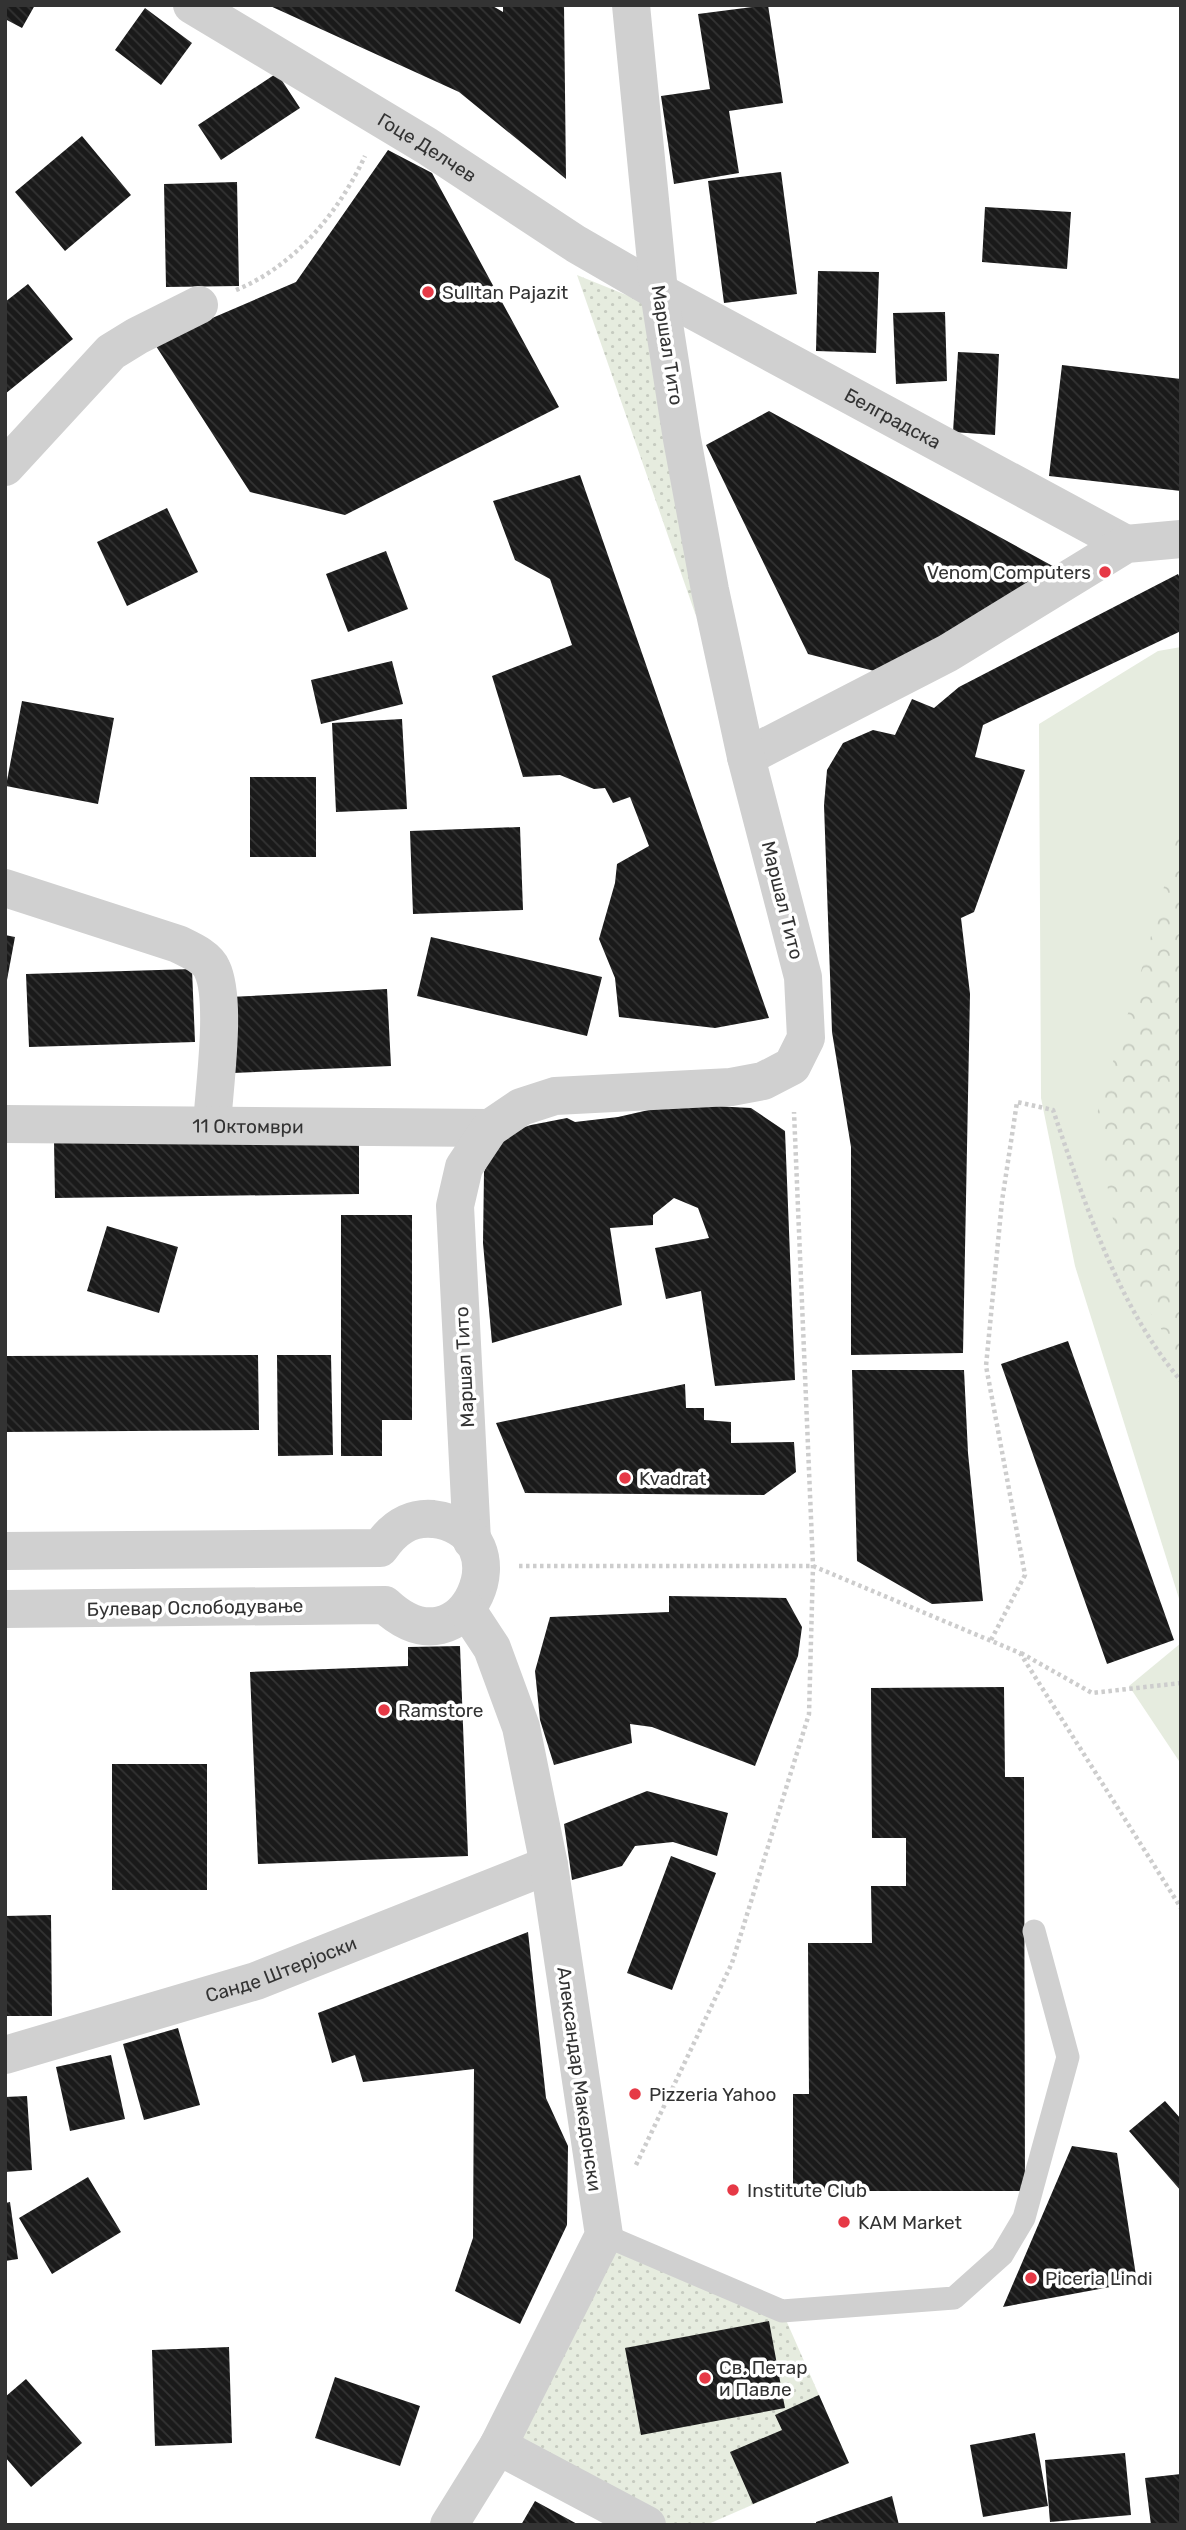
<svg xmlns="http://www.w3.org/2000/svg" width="1186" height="2530" viewBox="0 0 1186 2530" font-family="Rubik,sans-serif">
	<defs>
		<pattern id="forest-crowns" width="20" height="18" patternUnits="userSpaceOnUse" patternTransform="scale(1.75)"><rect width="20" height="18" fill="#e6ecdf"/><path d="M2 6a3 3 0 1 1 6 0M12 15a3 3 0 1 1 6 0" fill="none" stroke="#c6cbc0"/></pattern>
		<pattern id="park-dots" width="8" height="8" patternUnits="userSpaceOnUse" patternTransform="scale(1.75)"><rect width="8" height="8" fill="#e6ecdf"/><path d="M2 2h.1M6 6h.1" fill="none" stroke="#c6cbc0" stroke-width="1.8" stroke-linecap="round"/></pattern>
		<pattern id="building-back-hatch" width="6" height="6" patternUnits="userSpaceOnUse" patternTransform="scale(1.75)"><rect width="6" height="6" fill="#1a1a1a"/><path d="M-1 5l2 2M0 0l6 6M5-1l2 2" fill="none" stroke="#333"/></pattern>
	</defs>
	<rect width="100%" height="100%" fill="#fff"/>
	<path fill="#e6ecdf" d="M 1181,647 L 1181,1605 L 1075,1266 L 1041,1098 L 1039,724 L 1158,651 Z
		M 1181,1643 L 1181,1764 L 1129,1686 Z"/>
	<path fill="url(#forest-crowns)" d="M 1181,836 L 1181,1359 L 1121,1268 L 1096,1117 L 1146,955 L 1176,841 Z"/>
	<path fill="url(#park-dots)" d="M 577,275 L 646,303 L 696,616 Z
		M 604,2235 L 782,2311 L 849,2463 L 706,2525 L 647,2525 L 498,2446 Z"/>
	<path fill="url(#building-back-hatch)" d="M 5,5 L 35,5 L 22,28 L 5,19 Z
		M 268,5 L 491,5 L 503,12 L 503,5 L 564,5 L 566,179 L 459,92 Z
		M 768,5 L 783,103 L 729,111 L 739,173 L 674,184 L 661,96 L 710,89 L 698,14 Z
		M 145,8 L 192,43 L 161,85 L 115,50 Z
		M 277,73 L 300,108 L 221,160 L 198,125 Z
		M 82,136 L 131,195 L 65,251 L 15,192 Z
		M 388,150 L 432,173 L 559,407 L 345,515 L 250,492 L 154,343 L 296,282 Z
		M 781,172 L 797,294 L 724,303 L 708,181 Z
		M 237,182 L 239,286 L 166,287 L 164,184 Z
		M 985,207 L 1071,212 L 1067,269 L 982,262 Z
		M 818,271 L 879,272 L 876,353 L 816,351 Z
		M 28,284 L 73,339 L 5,394 L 5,302 Z
		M 945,312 L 947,381 L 896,384 L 893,313 Z
		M 958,352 L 999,354 L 995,435 L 953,432 Z
		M 1062,365 L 1181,379 L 1181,491 L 1049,476 Z
		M 769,411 L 1060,570 L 886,674 L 808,654 L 706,445 Z
		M 580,475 L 769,1018 L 715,1028 L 619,1017 L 615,978 L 599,939 L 615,883 L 617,864 L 649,846 L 630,797 L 613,803 L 605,788 L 594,789 L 560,775 L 523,777 L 492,676 L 572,645 L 550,579 L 515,560 L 493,501 Z
		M 167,508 L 198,572 L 127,606 L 97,542 Z
		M 386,551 L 408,609 L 348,632 L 326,574 Z
		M 1178,574 L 1181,580 L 1181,631 L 983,725 L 975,757 L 1025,770 L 974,912 L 961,918 L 970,994 L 963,1353 L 851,1355 L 851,1147 L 832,1032 L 824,805 L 827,770 L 843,743 L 873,730 L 895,735 L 912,699 L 934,708 L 959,687 Z
		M 392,661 L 403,704 L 321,724 L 311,680 Z
		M 22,701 L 114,718 L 98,804 L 6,786 Z
		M 402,719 L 407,809 L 336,812 L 332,723 Z
		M 250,777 L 316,777 L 316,857 L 250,857 Z
		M 520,827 L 523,910 L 413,914 L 410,831 Z
		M 5,935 L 15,937 L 7,980 L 5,980 Z
		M 431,937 L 602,977 L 587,1036 L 417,996 Z
		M 192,969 L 195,1042 L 29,1047 L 26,974 Z
		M 387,989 L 391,1066 L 233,1073 L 229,997 Z
		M 675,1104 L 751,1108 L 785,1131 L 795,1380 L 715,1386 L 701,1291 L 666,1299 L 655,1248 L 709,1238 L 698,1208 L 674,1198 L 653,1215 L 653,1225 L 610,1228 L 622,1305 L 492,1343 L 483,1243 L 484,1172 L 493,1148 L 508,1132 L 531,1125 L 567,1118 L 575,1122 L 618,1117 Z
		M 359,1137 L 359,1194 L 55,1198 L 54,1141 Z
		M 341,1215 L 412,1215 L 412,1420 L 382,1420 L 382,1456 L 341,1456 Z
		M 107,1226 L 178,1247 L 159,1313 L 87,1291 Z
		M 1068,1341 L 1174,1640 L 1107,1664 L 1001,1364 Z
		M 258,1355 L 259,1430 L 5,1432 L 5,1356 Z
		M 277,1355 L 331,1355 L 333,1455 L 278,1456 Z
		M 852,1370 L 964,1370 L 968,1453 L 983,1601 L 932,1604 L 857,1561 Z
		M 685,1384 L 686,1408 L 704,1408 L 704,1420 L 731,1422 L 731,1443 L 794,1442 L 796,1472 L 764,1495 L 525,1493 L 496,1423 Z
		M 669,1596 L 786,1598 L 802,1627 L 798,1656 L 755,1766 L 652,1727 L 630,1724 L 632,1743 L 554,1765 L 540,1720 L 535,1671 L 550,1617 L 669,1612 Z
		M 460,1646 L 468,1856 L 258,1864 L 250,1672 L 408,1666 L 408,1647 Z
		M 1004,1687 L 1005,1777 L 1024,1777 L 1025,2191 L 793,2191 L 793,2094 L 809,2094 L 808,1943 L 872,1943 L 871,1886 L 906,1886 L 906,1838 L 872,1838 L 871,1688 Z
		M 112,1764 L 207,1764 L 207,1890 L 112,1890 Z
		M 647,1791 L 728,1813 L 717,1856 L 673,1842 L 635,1846 L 622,1866 L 572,1880 L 564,1824 Z
		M 671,1856 L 716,1873 L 672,1990 L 627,1973 Z
		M 51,1915 L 52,2016 L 5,2016 L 5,1916 Z
		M 528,1932 L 546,2098 L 568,2146 L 567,2225 L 520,2324 L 455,2291 L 473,2238 L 474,2069 L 363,2082 L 355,2055 L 332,2063 L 318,2013 Z
		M 178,2028 L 200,2105 L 144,2120 L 123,2044 Z
		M 111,2055 L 125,2119 L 70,2131 L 56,2067 Z
		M 27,2096 L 32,2170 L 5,2172 L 5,2097 Z
		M 1165,2101 L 1181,2119 L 1181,2191 L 1129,2131 Z
		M 1072,2146 L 1117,2153 L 1137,2282 L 1003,2307 Z
		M 88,2177 L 121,2232 L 52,2274 L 19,2218 Z
		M 10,2202 L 18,2259 L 5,2261 L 5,2203 Z
		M 769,2321 L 785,2408 L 641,2435 L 625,2348 Z
		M 229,2347 L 232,2443 L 155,2446 L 152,2350 Z
		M 335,2377 L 420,2406 L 400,2466 L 315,2438 Z
		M 26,2379 L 82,2443 L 31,2487 L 5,2457 L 5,2397 Z
		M 819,2395 L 849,2463 L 753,2504 L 730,2452 L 782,2430 L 775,2415 Z
		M 1035,2433 L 1048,2506 L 983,2517 L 970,2445 Z
		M 1125,2453 L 1131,2515 L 1050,2522 L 1045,2460 Z
		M 1181,2474 L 1181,2525 L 1151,2525 L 1145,2478 Z
		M 892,2496 L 899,2525 L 816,2525 L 816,2522 Z
		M 535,2501 L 579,2525 L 521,2525 Z"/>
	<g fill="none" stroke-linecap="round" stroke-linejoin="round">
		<path stroke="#cdcdcd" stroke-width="4.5" stroke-dasharray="3.5 3.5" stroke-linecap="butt" d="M 236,290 C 295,266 339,212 365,156
			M 519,1566 L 813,1566 L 1020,1653 L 1181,1908
			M 991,1640 L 1025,1575 L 986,1366 L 1002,1201 L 1017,1102 L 1053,1110 C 1084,1201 1118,1307 1181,1381
			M 1021,1653 L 1092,1693 L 1181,1683
			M 636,2165 L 732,1963 L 809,1714 L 813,1566 L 794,1112"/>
		<path stroke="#d0d0d0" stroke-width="23" d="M 604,2235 L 782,2311 L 954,2298 L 1002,2255 L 1024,2218 L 1068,2057 L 1034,1931"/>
		<g stroke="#d0d0d0" stroke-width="38">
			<path id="s1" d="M 192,5 L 427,146 L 576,244 L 659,292 L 1126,544"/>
			<path d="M 5,467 L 111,352 L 137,336 L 199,305"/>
			<path d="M 746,757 L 948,653 L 1126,544 L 1181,539"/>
			<path d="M 5,888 L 178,944 C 190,950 207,957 212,969 C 227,1000 214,1089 212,1125"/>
			<path id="s2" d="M 5,1124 L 490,1128"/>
			<path d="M 472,1541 L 455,1206 L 464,1167 L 490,1128 L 521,1107 L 555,1096 L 731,1087 L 763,1081 L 792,1066 L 806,1038 L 803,977 L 746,757 L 710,590 L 682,439 L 659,292 L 631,5"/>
			<path d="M 5,1551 L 380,1548 C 393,1529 409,1517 433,1519 C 528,1530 466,1681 385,1605 L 5,1609"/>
			<path id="s3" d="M 5,2055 L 256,1981 L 549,1865"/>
			<path d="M 498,2446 L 647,2525"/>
			<path d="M 449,2525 L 498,2446 L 604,2235 L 549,1865 L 521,1727 L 492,1648 L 467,1610"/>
		</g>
	</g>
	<g fill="#e63946" stroke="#fff" stroke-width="2.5">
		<circle cx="428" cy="292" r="7"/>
		<circle cx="1105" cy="572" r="7"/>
		<circle cx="625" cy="1478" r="7"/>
		<circle cx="384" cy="1710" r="7"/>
		<circle cx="635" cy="2094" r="7"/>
		<circle cx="733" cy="2190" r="7"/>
		<circle cx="844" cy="2222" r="7"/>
		<circle cx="1031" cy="2278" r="7"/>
		<circle cx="705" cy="2378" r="7"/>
	</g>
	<g text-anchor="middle" stroke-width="7" stroke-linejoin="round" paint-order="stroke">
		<g font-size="19" fill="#333" stroke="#fff">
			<text dy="7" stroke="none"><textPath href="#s1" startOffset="275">Гоце Делчев</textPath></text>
			<text transform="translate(668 345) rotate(81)" y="7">Маршал Тито</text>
			<text dy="7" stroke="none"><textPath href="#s1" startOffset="814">Белградска</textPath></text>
			<text transform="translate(783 900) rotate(76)" y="7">Маршал Тито</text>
			<text dy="7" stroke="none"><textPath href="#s2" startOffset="243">11 Октомври</textPath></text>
			<text transform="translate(464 1367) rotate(-93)" y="7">Маршал Тито</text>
			<text transform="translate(195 1607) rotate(-1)" y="7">Булевар Ослободување</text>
			<text dy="7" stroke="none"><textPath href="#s3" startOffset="289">Санде Штерјоски</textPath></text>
			<text transform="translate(580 2079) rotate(82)" y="7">Александар Македонски</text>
		</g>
		<g font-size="19" fill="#333" stroke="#fff" text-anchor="start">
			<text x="442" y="299">Sulltan Pajazit</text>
			<text x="1091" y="579" text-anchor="end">Venom Computers</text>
			<text x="639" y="1485">Kvadrat</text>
			<text x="398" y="1717">Ramstore</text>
			<text x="649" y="2101">Pizzeria Yahoo</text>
			<text x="747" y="2197">Institute Club</text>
			<text x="858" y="2229">KAM Market</text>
			<text x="1045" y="2285">Piceria Lindi</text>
			<text x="719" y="2374">Св. Петар<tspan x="719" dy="22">и Павле</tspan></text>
		</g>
	</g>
	<rect width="1186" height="2530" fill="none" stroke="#333333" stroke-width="14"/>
</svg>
